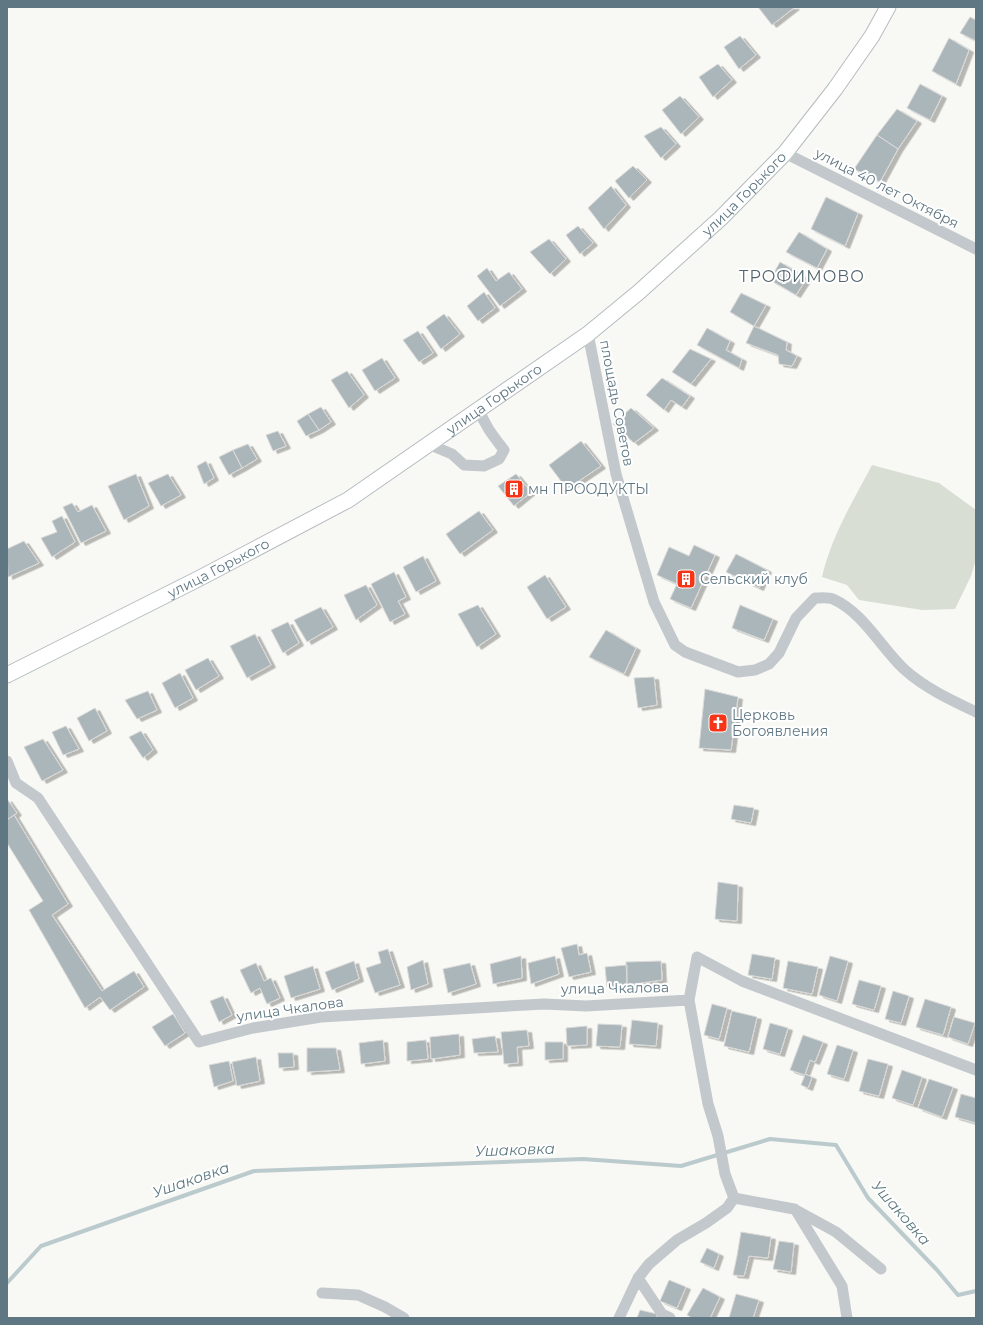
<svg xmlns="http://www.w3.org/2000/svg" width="983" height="1325" viewBox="0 0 983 1325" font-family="Montserrat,sans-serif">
	<defs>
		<filter id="shadow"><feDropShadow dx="4.5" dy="2.5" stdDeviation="0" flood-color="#0004"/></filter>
	</defs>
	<rect width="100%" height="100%" fill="#f8f8f4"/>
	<path fill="#d8ded3" d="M 872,465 L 939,483 L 976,510 L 976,559 L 971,576 L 955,609 L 922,610 L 859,600 L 847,585 L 822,577 C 831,537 853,501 872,465 Z"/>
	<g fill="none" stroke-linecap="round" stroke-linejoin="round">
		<path stroke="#bacacd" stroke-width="4" d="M 7,1283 L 41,1246 L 254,1171 L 583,1159 L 681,1166 L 770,1139 L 836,1145 L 868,1198 L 937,1270 L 958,1295 L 976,1291"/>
	</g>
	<path fill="#abb6bb" stroke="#dad9d7" filter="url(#shadow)" d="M 758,7 L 795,7 L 772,25 Z
		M 970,17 L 976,20 L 976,41 L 960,33 Z
		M 740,36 L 756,55 L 739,69 L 724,47 Z
		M 949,38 L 969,50 L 956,84 L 932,71 Z
		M 718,64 L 732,80 L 713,97 L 699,77 Z
		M 920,84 L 942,96 L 930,120 L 907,108 Z
		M 680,96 L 699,117 L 681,134 L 662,110 Z
		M 897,109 L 917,121 L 898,149 L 877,135 Z
		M 661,127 L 676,144 L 661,158 L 644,136 Z
		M 877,135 L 898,149 L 880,182 L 854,169 Z
		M 633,166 L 647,180 L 629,198 L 615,181 Z
		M 611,186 L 626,205 L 604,229 L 588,208 Z
		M 826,197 L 858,213 L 845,246 L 811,229 Z
		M 578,226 L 593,243 L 580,254 L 566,235 Z
		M 799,232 L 827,249 L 817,268 L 786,252 Z
		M 549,239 L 566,259 L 550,274 L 530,252 Z
		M 780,262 L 807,278 L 796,295 L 770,280 Z
		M 487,268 L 496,281 L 509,272 L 522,289 L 500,306 L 477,276 Z
		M 484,292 L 495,308 L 478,321 L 467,306 Z
		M 741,293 L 766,305 L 754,326 L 730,312 Z
		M 444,314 L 460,334 L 441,349 L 426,327 Z
		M 754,326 L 787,342 L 786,350 L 797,356 L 792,366 L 779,364 L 778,355 L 746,343 Z
		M 707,328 L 730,341 L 726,350 L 742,359 L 739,368 L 697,345 Z
		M 418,331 L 433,353 L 419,362 L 403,340 Z
		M 690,349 L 711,359 L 691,384 L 672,372 Z
		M 382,358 L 395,378 L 375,391 L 362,370 Z
		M 347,371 L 364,395 L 349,408 L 331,380 Z
		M 662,378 L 690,396 L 682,407 L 671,400 L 664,410 L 646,395 Z
		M 321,407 L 331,422 L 319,430 L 308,414 Z
		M 631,408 L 654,428 L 634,443 L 613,424 Z
		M 308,414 L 319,430 L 306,436 L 297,421 Z
		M 278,431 L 286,446 L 273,451 L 266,435 Z
		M 581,441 L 601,466 L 567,489 L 549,465 Z
		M 248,444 L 257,459 L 242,468 L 233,450 Z
		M 233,450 L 242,468 L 229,475 L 219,457 Z
		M 206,461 L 214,478 L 204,484 L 197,466 Z
		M 136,474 L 149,506 L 124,520 L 108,486 Z
		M 168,474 L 181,495 L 161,506 L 148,483 Z
		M 516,474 L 531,492 L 514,506 L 498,486 Z
		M 72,503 L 78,512 L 92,505 L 106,531 L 81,543 L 63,507 Z
		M 479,511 L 493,530 L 460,554 L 446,534 Z
		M 62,516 L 75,542 L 52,557 L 41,538 L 57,532 L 52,521 Z
		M 24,541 L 39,563 L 8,577 L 7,549 Z
		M 694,545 L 715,555 L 691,608 L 670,599 L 677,584 L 657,575 L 669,547 L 689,556 Z
		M 736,554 L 767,570 L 759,588 L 726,572 Z
		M 423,556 L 436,581 L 416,592 L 403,567 Z
		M 394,572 L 406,597 L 398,601 L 405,614 L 390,622 L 371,584 Z
		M 545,575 L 566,607 L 547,619 L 527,587 Z
		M 366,585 L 377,605 L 356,620 L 344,595 Z
		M 478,605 L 496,634 L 477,647 L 458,614 Z
		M 740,605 L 773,619 L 764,640 L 732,628 Z
		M 321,607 L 333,627 L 307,642 L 294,620 Z
		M 288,622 L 299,643 L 283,653 L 271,630 Z
		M 606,630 L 636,648 L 624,674 L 589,657 Z
		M 255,634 L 271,665 L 247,678 L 230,646 Z
		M 208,658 L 219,676 L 196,690 L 185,670 Z
		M 180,673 L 193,698 L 175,708 L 162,683 Z
		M 654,677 L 657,705 L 638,708 L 634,678 Z
		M 705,689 L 738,697 L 731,750 L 699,748 Z
		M 148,691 L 157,710 L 137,719 L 125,700 Z
		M 95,708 L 107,731 L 89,741 L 77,718 Z
		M 66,726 L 79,749 L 63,755 L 52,732 Z
		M 141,731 L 153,750 L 143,758 L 129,737 Z
		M 43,739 L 63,770 L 42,781 L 24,747 Z
		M 7,799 L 17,813 L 7,820 Z
		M 734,805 L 754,808 L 751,823 L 731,819 Z
		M 14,815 L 68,904 L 52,915 L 102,991 L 134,971 L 144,987 L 110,1010 L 100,997 L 85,1008 L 29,910 L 43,901 L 7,843 L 7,820 Z
		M 718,882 L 738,885 L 737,921 L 715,919 Z
		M 577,944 L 579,955 L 587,953 L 591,972 L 569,977 L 561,948 Z
		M 388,949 L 400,985 L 375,993 L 366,968 L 381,963 L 378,952 Z
		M 752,954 L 775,958 L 772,979 L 748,975 Z
		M 521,956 L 522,978 L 493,984 L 490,964 Z
		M 555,956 L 559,974 L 531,984 L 528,963 Z
		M 830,956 L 848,961 L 837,1001 L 819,995 Z
		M 423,960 L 428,984 L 411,990 L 407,967 Z
		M 354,961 L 359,979 L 332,990 L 325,972 Z
		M 661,961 L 662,980 L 627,985 L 626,962 Z
		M 788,961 L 818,967 L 812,994 L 783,988 Z
		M 256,963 L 264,981 L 271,978 L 280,998 L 267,1004 L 260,988 L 251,993 L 240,970 Z
		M 470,963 L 476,984 L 448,993 L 443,969 Z
		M 627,965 L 627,985 L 607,987 L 605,967 Z
		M 313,966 L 320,989 L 291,998 L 284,976 Z
		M 859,980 L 881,986 L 874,1010 L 852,1004 Z
		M 893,991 L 909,996 L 901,1023 L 885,1019 Z
		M 223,996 L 232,1015 L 219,1022 L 210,1001 Z
		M 925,999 L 951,1007 L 943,1035 L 916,1027 Z
		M 712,1004 L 727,1008 L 719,1039 L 704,1035 Z
		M 732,1011 L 757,1017 L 749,1052 L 724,1046 Z
		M 173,1014 L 185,1033 L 165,1046 L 152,1027 Z
		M 954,1017 L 975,1023 L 968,1044 L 948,1037 Z
		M 632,1020 L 658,1023 L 656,1046 L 629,1044 Z
		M 770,1023 L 788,1028 L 780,1054 L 763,1049 Z
		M 598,1024 L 622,1025 L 620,1047 L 596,1046 Z
		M 587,1026 L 587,1045 L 567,1046 L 566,1028 Z
		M 527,1030 L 529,1046 L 517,1047 L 518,1063 L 504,1064 L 501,1032 Z
		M 459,1034 L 460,1055 L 431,1059 L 430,1037 Z
		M 803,1035 L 823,1042 L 815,1062 L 810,1060 L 805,1074 L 812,1077 L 808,1088 L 801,1085 L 805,1075 L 790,1070 Z
		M 495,1036 L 498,1052 L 474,1053 L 472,1039 Z
		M 383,1040 L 385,1061 L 361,1064 L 359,1043 Z
		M 426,1040 L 428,1059 L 407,1061 L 407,1042 Z
		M 545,1042 L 563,1042 L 563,1059 L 545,1060 Z
		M 837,1045 L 853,1050 L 844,1079 L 827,1074 Z
		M 307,1048 L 336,1048 L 340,1070 L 307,1072 Z
		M 278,1053 L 293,1053 L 294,1067 L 279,1068 Z
		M 256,1057 L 260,1081 L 237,1086 L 232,1062 Z
		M 868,1059 L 888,1064 L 879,1096 L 859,1091 Z
		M 229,1061 L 233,1081 L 214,1087 L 209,1065 Z
		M 902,1070 L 922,1077 L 913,1105 L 892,1098 Z
		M 929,1079 L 953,1087 L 942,1117 L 918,1108 Z
		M 961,1094 L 976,1098 L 976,1123 L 955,1117 Z
		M 741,1232 L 771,1237 L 768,1258 L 749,1256 L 744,1276 L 733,1275 L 737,1256 Z
		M 779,1241 L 794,1243 L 791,1272 L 773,1269 Z
		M 707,1248 L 719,1254 L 714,1268 L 700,1262 Z
		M 669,1280 L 686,1287 L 677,1308 L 660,1301 Z
		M 703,1288 L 720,1297 L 710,1318 L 692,1318 L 687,1315 Z
		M 736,1294 L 759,1300 L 753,1318 L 729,1318 Z
		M 640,1310 L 657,1314 L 656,1318 L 637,1318 Z"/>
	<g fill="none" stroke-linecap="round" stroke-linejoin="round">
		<defs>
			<g id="secondary">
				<path id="s1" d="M 7,675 L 200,578 L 348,500 L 588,334 L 639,292 L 721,218 L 785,153 L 835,89 L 872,36 L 888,7"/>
			</g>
		</defs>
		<use href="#secondary" stroke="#b4bcc0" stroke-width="17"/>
		<path stroke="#c2c8cb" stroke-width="11" d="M 785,153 L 976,249
			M 588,334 L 616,474 L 654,602 L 675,645 L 685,652 L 738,672 L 755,670 L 769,664 L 779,653 L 796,618 L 815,598 C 820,598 828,597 833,599 C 864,613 881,648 905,670 C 925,688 951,700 976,712
			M 428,444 L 452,454 L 464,465 L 484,466 L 499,459 L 504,450 C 494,437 484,425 479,409
			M 7,761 L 16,783 L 38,798 L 199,1042 L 253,1028 L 321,1017 L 544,1004 L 586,1006 L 689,1000 L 697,957 L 742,981 L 976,1070
			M 689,1000 L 708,1104 L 718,1136 L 725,1174 L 734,1198
			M 795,1209 L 842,1286 L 847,1318
			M 638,1278 L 649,1264 L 677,1240 L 706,1223 L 727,1208 L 734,1198 L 794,1209 L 836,1232 L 881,1269
			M 322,1293 L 358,1295 L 385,1307 L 404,1318
			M 619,1318 L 638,1278 L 662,1314 L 670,1318"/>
		<use href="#secondary" stroke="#fff" stroke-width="15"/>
	</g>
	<defs>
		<symbol id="building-square" viewBox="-11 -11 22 22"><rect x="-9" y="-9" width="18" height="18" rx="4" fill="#f63417" stroke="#fff"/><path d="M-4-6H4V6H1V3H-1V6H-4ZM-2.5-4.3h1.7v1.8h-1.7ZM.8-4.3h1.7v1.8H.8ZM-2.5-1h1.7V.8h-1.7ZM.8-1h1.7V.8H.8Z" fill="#fff"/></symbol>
		<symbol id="church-square" viewBox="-11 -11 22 22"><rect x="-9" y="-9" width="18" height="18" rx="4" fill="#f63417" stroke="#fff"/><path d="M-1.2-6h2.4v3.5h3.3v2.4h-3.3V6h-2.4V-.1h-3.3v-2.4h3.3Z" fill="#fff"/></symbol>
	</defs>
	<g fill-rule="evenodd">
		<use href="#building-square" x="503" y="478" width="22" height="22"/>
		<use href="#building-square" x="675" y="568" width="22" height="22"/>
		<use href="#church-square" x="707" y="712" width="22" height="22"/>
	</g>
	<g text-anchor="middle" stroke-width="4" stroke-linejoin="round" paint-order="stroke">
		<g font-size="14" fill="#5f7783" stroke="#fff">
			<text transform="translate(887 188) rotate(27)" y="5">улица 40 лет Октября</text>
			<text dy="5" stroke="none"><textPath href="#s1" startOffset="885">улица Горького</textPath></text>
			<text dy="5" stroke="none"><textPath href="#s1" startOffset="561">улица Горького</textPath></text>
			<text transform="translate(617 403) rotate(79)" y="5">площадь Советов</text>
			<text dy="5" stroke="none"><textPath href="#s1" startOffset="237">улица Горького</textPath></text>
			<text transform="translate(615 988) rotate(-1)" y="5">улица Чкалова</text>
			<text transform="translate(290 1009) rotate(-8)" y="5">улица Чкалова</text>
		</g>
		<g font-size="14" fill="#5f7783" stroke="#fff" text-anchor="start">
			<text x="528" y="494">мн ПРООДУКТЫ</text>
			<text x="700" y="584">Сельский клуб</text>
			<text x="732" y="720">Церковь<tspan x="732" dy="16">Богоявления</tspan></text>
		</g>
		<g font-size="15" font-style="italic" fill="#5a787e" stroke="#fff">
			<text transform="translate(515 1150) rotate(-2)" y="5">Ушаковка</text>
			<text transform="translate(191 1180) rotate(-19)" y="5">Ушаковка</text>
			<text transform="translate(901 1213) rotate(49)" y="5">Ушаковка</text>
		</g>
		<g font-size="16" letter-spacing="1" fill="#52646d" stroke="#fff">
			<text x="802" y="282">ТРОФИМОВО</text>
		</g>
	</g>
	<rect width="983" height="1325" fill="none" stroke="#5f7783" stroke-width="16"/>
</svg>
